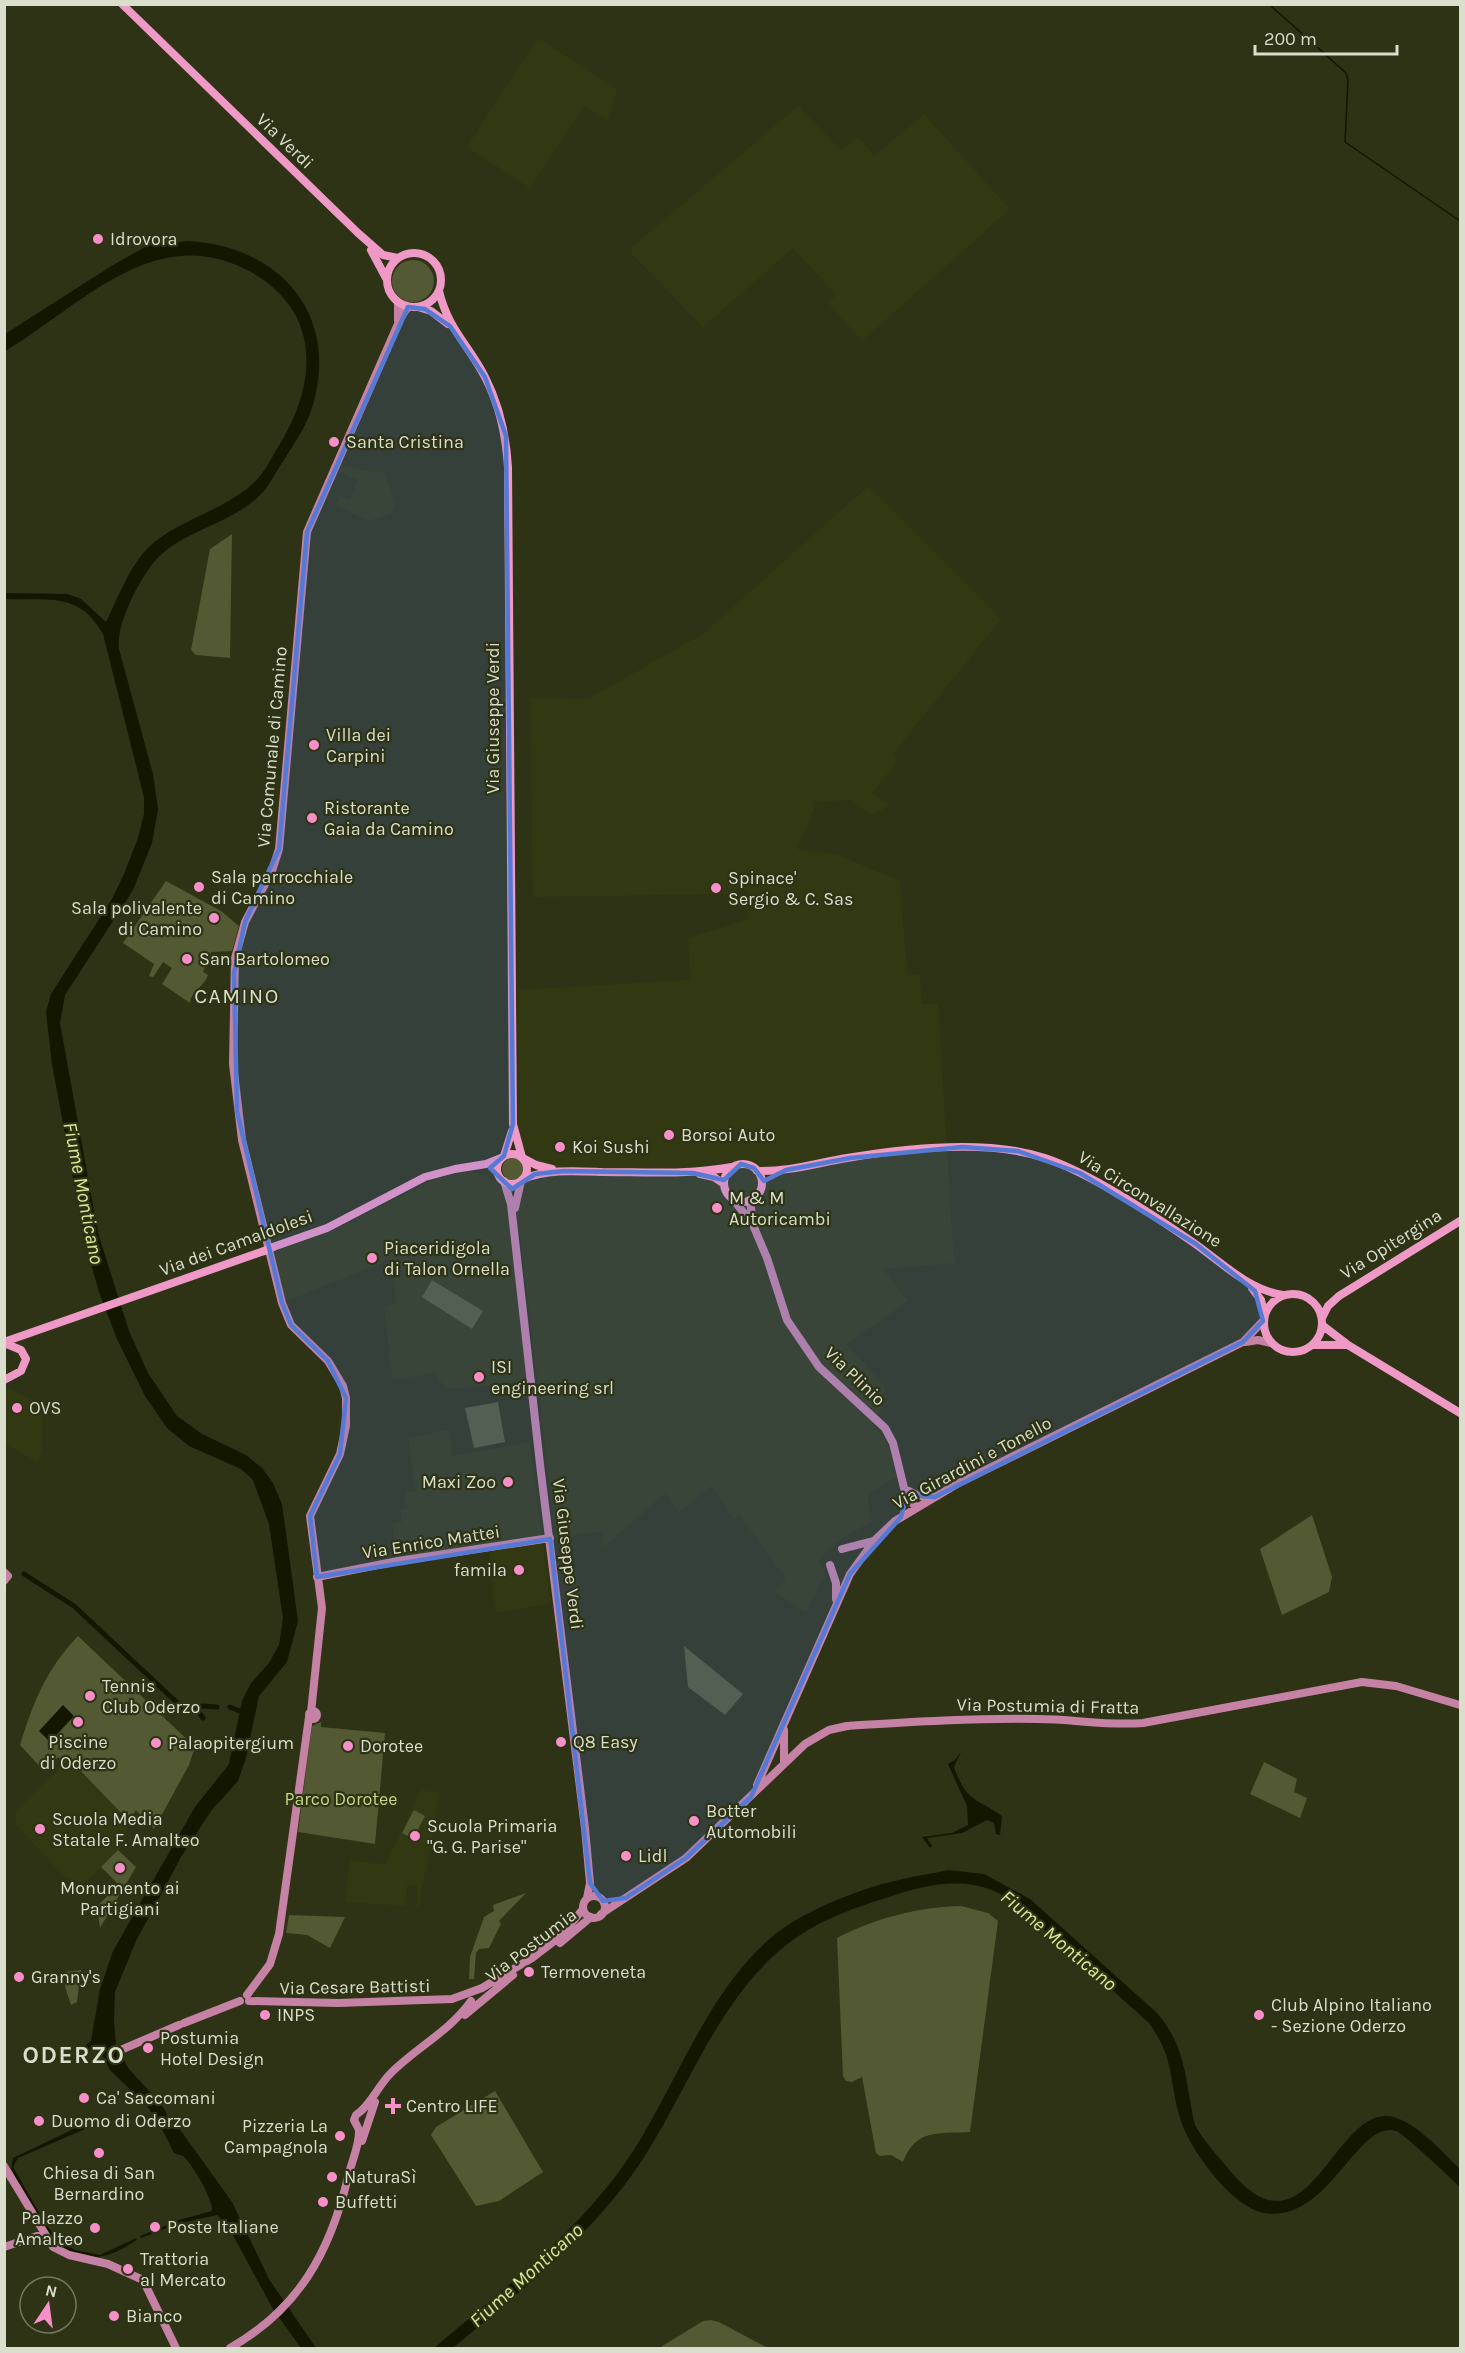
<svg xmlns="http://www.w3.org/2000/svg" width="1465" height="2353" viewBox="0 0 1465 2353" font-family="Karla,sans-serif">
	<rect width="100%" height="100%" fill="#2d3314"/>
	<path fill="#323912" d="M 538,38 L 617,90 L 608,120 L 584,106 L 530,188 L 467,147 Z
		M 798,106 L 841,150 L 858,137 L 874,156 L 924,114 L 1010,209 L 862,341 L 828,303 L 836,295 L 793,248 L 703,327 L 632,254 L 632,247 Z
		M 340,465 L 376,473 L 383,470 L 396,503 L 391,514 L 368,521 L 336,505 L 340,496 L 350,500 L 358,480 L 337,471 Z
		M 868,486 L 1001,619 L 892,755 L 898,761 L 872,793 L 889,806 L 871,815 L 851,800 L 814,802 L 814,810 L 797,849 L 838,855 L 900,881 L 907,975 L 920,975 L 922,1004 L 938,1004 L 954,1263 L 883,1269 L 908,1301 L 846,1344 L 885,1387 L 882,1406 L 873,1427 L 886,1439 L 897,1477 L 869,1493 L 868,1504 L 872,1521 L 833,1544 L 818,1562 L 826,1574 L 806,1613 L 774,1591 L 786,1579 L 740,1515 L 734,1519 L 711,1486 L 679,1513 L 665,1493 L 604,1547 L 601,1531 L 556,1538 L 516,1201 L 521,1187 L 527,1180 L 538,1176 L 538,1162 L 523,1147 L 518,1123 L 518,990 L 690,980 L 688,938 L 749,919 L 747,890 L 734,889 L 729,894 L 533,897 L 530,698 L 588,699 L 703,634 Z
		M 470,1171 L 488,1177 L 502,1187 L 509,1204 L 531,1381 L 453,1389 L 444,1387 L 435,1373 L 393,1380 L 384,1307 L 396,1302 L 392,1259 L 282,1303 L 269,1253 L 334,1230 L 439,1177 Z
		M 4,1386 L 42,1406 L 42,1450 L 38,1462 L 5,1444 Z
		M 448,1430 L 452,1456 L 530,1442 L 551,1603 L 496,1613 L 488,1545 L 397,1559 L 392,1523 L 402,1522 L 400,1509 L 408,1508 L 405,1493 L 416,1491 L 408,1438 Z
		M 69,1759 L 129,1821 L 123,1846 L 84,1884 L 65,1877 L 16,1825 L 16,1811 Z
		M 421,1790 L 440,1793 L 418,1909 L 415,1905 L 418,1905 L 418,1885 L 407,1885 L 406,1906 L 345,1902 L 350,1860 L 385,1865 Z"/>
	<path fill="#525933" d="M392 281a21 21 0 1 1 42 0a21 21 0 1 1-42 0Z
		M 232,534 L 230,658 L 196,655 L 191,650 L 210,549 Z
		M 166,881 L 221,911 L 239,926 L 232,951 L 211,952 L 203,972 L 208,975 C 205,986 191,991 190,1003 L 162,984 L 172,968 L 163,962 L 153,977 L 149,976 L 154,964 L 123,943 Z
		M502 1169a11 11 0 1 1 22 0a11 11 0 1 1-22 0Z
		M 432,1280 L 483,1311 L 472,1329 L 422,1297 Z
		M 498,1402 L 505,1442 L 474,1448 L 465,1408 Z
		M 1312,1515 L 1332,1577 L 1329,1592 L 1282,1615 L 1260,1549 Z
		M 78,1636 L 195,1747 L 189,1765 L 154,1829 L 136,1810 L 129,1821 L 69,1759 L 64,1763 L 58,1757 L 44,1771 L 20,1745 C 34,1700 46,1670 78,1636 Z
		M 684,1646 L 743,1694 L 725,1715 L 688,1687 Z
		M 321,1722 L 321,1727 L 385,1733 L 375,1844 L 298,1832 L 312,1726 Z
		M 1264,1762 L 1297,1779 L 1294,1792 L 1307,1798 L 1300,1818 L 1250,1794 Z
		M 414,1810 L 425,1816 L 413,1839 L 402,1833 Z
		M 118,1850 L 136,1867 L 100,1928 L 97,1906 L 119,1885 L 101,1867 Z
		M 526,1893 L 499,1921 L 501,1924 L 489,1948 L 479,1949 L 476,1953 L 474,1979 L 469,1979 L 470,1957 L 484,1917 L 494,1911 L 493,1905 Z
		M 961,1906 L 988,1913 L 998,1921 L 970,2132 C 939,2134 916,2128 903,2162 L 891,2155 L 880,2156 L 876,2153 L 862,2077 L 852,2082 L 846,2081 L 843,2076 L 837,1938 C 875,1918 919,1907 961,1906 Z
		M 289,1915 L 345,1917 L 330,1948 L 307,1935 L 286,1933 Z
		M 81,1970 L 77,2002 L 71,2005 L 65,1987 L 65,1972 Z
		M 495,2091 L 543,2172 L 499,2201 L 476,2206 L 431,2135 L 436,2127 Z
		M 711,2320 L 719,2322 L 768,2348 L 659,2348 L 703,2321 Z"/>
	<path fill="#131700" d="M 188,241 C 280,246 341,315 312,408 C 306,427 294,443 284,460 C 276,471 270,485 261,494 C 233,524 179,531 154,562 C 138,582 116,624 119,649 L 153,774 L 158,809 L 152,843 L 133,890 L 65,995 L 60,1023 L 98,1233 L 129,1331 L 148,1373 L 177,1416 L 202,1434 L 246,1455 L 262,1468 L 273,1483 L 282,1504 L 298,1621 L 287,1662 L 259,1696 L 246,1758 L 238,1781 L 211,1811 L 181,1857 L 136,1941 L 115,1992 L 114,2020 L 116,2047 L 129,2069 L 160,2103 L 166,2112 L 169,2127 L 176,2124 L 232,2202 L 269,2279 L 316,2348 L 301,2348 L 273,2309 L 228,2226 L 217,2215 L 181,2223 L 141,2238 L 140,2236 L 179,2220 L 212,2211 C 214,2201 192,2163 183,2156 C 180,2155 176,2154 174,2153 L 157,2119 L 145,2104 L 110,2070 L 101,2053 L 94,2050 L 84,2052 L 82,2048 L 91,2041 L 100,1989 L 113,1951 L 195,1807 L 229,1764 L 242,1701 L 251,1683 L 269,1663 L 279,1645 L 283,1618 L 269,1524 L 253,1480 L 241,1469 L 189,1446 L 167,1428 L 145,1396 L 117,1339 L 100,1295 L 85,1243 L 52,1064 L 46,1012 L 51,994 L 112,899 L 124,874 L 138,838 L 144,814 L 144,797 L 103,634 C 79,591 47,601 5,599 L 5,593 L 67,594 L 81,599 L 106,622 C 118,598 129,567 148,548 C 176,521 219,512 249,487 C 262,477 270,461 278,447 C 317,385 323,313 251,272 C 156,219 81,306 5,351 L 5,334 L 113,265 L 147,246 Z
		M 63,1705 L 74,1716 L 50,1742 L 39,1731 Z
		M 961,1752 L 954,1767 C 967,1803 975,1797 1002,1816 L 1000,1835 L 996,1834 L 994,1823 L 987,1820 L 962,1833 L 927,1838 L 932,1846 L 930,1848 L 922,1837 L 952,1833 L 968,1825 L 967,1806 L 948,1764 L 956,1759 Z
		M 948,1870 L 984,1874 L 1030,1899 L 1156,2012 C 1187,2046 1185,2082 1195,2125 C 1204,2142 1219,2157 1231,2172 C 1307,2262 1332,2114 1387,2116 C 1412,2117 1443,2153 1460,2169 L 1460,2187 C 1452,2179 1403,2133 1396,2131 C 1357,2119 1329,2224 1264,2213 C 1232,2207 1191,2151 1181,2121 C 1168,2082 1176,2060 1149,2023 C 1117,1994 1085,1966 1052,1937 C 1034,1921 1015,1900 992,1890 C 958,1877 922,1886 889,1897 C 857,1907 824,1918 797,1937 C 712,1996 685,2108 623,2187 C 574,2250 513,2297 453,2348 L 434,2348 C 499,2293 567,2241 618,2173 C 678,2093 711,1963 805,1915 C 835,1899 870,1886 903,1879 C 918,1875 933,1874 948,1870 Z
		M 84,2124 L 85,2129 L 18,2158 L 13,2167 L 46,2225 L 62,2243 L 75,2250 L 100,2255 L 136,2238 L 137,2240 C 127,2246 115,2254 103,2256 C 53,2268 30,2203 11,2169 L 13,2158 Z"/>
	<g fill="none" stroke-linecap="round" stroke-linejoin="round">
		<path stroke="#131700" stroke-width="1.5" d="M 1269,4 L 1346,73 L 1348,80 L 1345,142 L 1460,221"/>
		<path stroke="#131700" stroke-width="5" d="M 24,1574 L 74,1606 L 187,1712 L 195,1711 L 202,1706 L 217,1707
			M 230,1707 L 245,1713
			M 197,1710 L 203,1718"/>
		<path stroke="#c582a5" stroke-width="8" d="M 398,303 L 398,321
			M 504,1181 L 511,1204 L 541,1473 L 585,1828 L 590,1883 L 587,1898
			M 731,1197 L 752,1223
			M 750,1200 L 753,1225 L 767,1258 L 787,1320 L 819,1367 L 885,1428 L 893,1443 L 906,1496 L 916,1507
			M 515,1208 L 521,1181
			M 1245,1342 L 1258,1340 L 1271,1343
			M 909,1491 L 919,1496 L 933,1497
			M 842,1549 L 873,1541
			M 830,1565 L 836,1583 L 836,1599
			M 4,1572 L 8,1576 L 4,1581
			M 317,1577 L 398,1561 L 550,1538
			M309 1715a4 4 0 1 1 8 0a4 4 0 1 1-8 0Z
			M 311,1712 L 322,1608 L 310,1516 L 340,1454 L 346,1426 L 346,1398 L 343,1386 L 328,1361 L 291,1325 L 282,1303 L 242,1140 L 233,1064 L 235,958 L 245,922 L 272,871 L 279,849 L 307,532 L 401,317 L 408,307
			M 784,1764 L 784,1730
			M 757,1785 L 850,1574 L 874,1541 L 895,1521 L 957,1484 L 1243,1342 L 1263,1321
			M583 1907a11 11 0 1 1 22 0a11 11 0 1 1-22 0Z
			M 601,1914 L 686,1858 L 805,1744 L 829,1730 L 847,1726 C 911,1722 974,1718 1037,1719 C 1073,1719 1108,1726 1143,1723 L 1362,1682 L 1396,1686 L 1460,1705
			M 560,1943 L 591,1917
			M 247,1995 L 270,1964 L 279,1934 L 309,1717
			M 249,2001 L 338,2003 L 452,1999 L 482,1988 L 532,1958 L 562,1935 L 583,1909
			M 465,2015 L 513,1975
			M 184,2023 L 240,2001
			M 123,2049 L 179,2025
			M 362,2141 L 375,2102
			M 4,2166 L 53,2247 L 69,2255 L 108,2264 L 143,2280 L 176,2348
			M 4,2247 L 43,2234
			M 230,2348 C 299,2309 330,2252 348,2177 C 351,2163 359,2147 359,2132 C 359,2127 356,2125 354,2120 L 356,2115 C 371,2105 377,2087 391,2073 C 417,2047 450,2031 471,2001"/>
		<path stroke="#ef99c6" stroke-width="8" d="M 122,4 L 358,233 L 383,255 L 398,258
			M 371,250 L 386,278
			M387 280a27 27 0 1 1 54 0a27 27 0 1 1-54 0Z
			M 439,291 C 448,329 468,344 485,377 C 500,406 506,435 508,467 L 513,1124 L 522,1157
			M 418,307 L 431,311 L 448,324
			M497 1169a15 15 0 1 1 30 0a15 15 0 1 1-30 0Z
			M 504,1156 L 512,1131
			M 523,1158 L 536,1165 L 552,1169
			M724 1183a19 19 0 1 1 38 0a19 19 0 1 1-38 0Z
			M 757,1171 C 788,1172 817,1163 847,1158 C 906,1148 988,1139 1045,1158 C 1090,1173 1155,1216 1194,1243 C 1222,1263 1249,1290 1283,1295
			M 700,1174 L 714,1177 L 724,1184
			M 523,1179 C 548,1169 575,1171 602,1172 C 645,1172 689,1175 732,1167
			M 273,1247 L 327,1228 L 425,1177 L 455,1169 L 486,1164 L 501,1158
			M 1252,1288 L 1261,1300 L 1264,1313
			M1264 1323a29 29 0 1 1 58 0a29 29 0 1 1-58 0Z
			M 1322,1318 L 1328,1306 L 1339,1296 L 1460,1221
			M 1322,1325 L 1348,1345 L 1460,1413
			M 4,1342 L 264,1251
			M 4,1343 L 21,1350 L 26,1359 L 21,1371 L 4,1380
			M 1312,1345 L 1345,1345"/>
		<path stroke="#ef99c6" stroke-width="8" d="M 264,1251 L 273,1247"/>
	</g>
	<path fill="#5679d4" fill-opacity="0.2" stroke="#5679d4" stroke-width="4.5" stroke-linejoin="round" d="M 408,307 L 425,309 L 450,326 L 485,377 L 506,436 L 513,1124 L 504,1156 L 490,1168 L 512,1189 L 535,1174 L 564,1171 L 693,1173 L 724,1180 L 741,1164 L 754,1168 L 764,1181 L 786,1170 L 850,1158 L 962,1147 L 1018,1151 L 1080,1173 L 1196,1244 L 1255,1291 L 1263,1321 L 1243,1342 L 935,1497 L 907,1495 L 901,1517 L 850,1574 L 751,1797 L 686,1858 L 626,1898 L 603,1901 L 590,1883 L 550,1539 L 317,1577 L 310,1516 L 340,1454 L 346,1398 L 328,1361 L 291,1325 L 282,1303 L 237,1111 L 234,973 L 245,922 L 279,849 L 307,532 Z"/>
	<g fill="#f98fc9" stroke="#2d3314" stroke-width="2">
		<circle cx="98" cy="239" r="6"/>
		<circle cx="334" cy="442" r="6"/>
		<circle cx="314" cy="745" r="6"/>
		<circle cx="312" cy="818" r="6"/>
		<circle cx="199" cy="887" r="6"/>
		<circle cx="716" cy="888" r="6"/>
		<circle cx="214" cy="918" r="6"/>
		<circle cx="187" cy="959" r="6"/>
		<circle cx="669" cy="1135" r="6"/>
		<circle cx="560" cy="1147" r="6"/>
		<circle cx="717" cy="1208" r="6"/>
		<circle cx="372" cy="1258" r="6"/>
		<circle cx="479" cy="1377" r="6"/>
		<circle cx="17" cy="1408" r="6"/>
		<circle cx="508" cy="1482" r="6"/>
		<circle cx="519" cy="1570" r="6"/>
		<circle cx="90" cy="1696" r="6"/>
		<circle cx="78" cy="1722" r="6"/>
		<circle cx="561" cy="1742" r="6"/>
		<circle cx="156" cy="1743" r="6"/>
		<circle cx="348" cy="1746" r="6"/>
		<circle cx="694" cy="1821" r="6"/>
		<circle cx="40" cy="1829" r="6"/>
		<circle cx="415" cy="1836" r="6"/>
		<circle cx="626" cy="1856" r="6"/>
		<circle cx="120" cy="1868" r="6"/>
		<circle cx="529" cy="1972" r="6"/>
		<circle cx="19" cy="1977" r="6"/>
		<circle cx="265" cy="2015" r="6"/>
		<circle cx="1259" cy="2015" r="6"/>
		<circle cx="148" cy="2048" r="6"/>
		<circle cx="84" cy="2098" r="6"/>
		<path d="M390 2097h6v6h6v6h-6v6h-6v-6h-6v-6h6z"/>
		<circle cx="39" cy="2121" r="6"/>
		<circle cx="340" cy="2136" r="6"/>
		<circle cx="99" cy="2153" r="6"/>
		<circle cx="332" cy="2177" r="6"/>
		<circle cx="323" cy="2202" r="6"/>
		<circle cx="155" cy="2227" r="6"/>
		<circle cx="95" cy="2228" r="6"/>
		<circle cx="128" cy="2269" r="6"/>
		<circle cx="114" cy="2316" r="6"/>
	</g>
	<g text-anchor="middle" stroke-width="4.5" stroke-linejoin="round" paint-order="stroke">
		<g font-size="18" fill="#dadecc" stroke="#2d3314">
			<text transform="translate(285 141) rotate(44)" y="6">Via Verdi</text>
			<text transform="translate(493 718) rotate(-90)" y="6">Via Giuseppe Verdi</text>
			<text transform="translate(272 747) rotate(-85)" y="6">Via Comunale di Camino</text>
			<text transform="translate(1150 1199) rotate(32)" y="6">Via Circonvallazione</text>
			<text transform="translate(236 1243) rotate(-20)" y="6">Via dei Camaldolesi</text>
			<text transform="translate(1391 1244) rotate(-32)" y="6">Via Opitergina</text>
			<text transform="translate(855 1376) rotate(44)" y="6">Via Plinio</text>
			<text transform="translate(972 1463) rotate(-28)" y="6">Via Girardini e Tonello</text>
			<text transform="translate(431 1542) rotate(-9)" y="6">Via Enrico Mattei</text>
			<text transform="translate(568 1554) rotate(83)" y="6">Via Giuseppe Verdi</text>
			<text transform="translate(1048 1706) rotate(1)" y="6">Via Postumia di Fratta</text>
			<text transform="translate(531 1945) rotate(-37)" y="6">Via Postumia</text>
			<text transform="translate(355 1987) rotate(-1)" y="6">Via Cesare Battisti</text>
		</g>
		<g font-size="18" fill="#dadecc" stroke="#2d3314" text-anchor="start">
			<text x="110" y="245">Idrovora</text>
			<text x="346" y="448">Santa Cristina</text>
			<text x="326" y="741">Villa dei<tspan x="326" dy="21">Carpini</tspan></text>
			<text x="324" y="814">Ristorante<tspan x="324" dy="21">Gaia da Camino</tspan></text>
			<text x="211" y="883">Sala parrocchiale<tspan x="211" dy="21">di Camino</tspan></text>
			<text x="728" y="884">Spinace'<tspan x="728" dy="21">Sergio &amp; C. Sas</tspan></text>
			<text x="202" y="914" text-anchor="end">Sala polivalente<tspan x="202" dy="21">di Camino</tspan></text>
			<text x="199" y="965">San Bartolomeo</text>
			<text x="681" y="1141">Borsoi Auto</text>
			<text x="572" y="1153">Koi Sushi</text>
			<text x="729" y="1204">M &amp; M<tspan x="729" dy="21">Autoricambi</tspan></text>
			<text x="384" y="1254">Piaceridigola<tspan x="384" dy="21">di Talon Ornella</tspan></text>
			<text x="491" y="1373">ISI<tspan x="491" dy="21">engineering srl</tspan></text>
			<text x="29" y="1414">OVS</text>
			<text x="496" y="1488" text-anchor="end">Maxi Zoo</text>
			<text x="507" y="1576" text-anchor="end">famila</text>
			<text x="102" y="1692">Tennis<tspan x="102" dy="21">Club Oderzo</tspan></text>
			<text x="78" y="1748" text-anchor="middle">Piscine<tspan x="78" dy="21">di Oderzo</tspan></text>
			<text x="573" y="1748">Q8 Easy</text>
			<text x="168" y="1749">Palaopitergium</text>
			<text x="360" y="1752">Dorotee</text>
			<text x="706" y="1817">Botter<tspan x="706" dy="21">Automobili</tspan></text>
			<text x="52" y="1825">Scuola Media<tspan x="52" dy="21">Statale F. Amalteo</tspan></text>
			<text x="427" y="1832">Scuola Primaria<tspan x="427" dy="21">"G. G. Parise"</tspan></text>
			<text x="638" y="1862">Lidl</text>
			<text x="120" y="1894" text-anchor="middle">Monumento ai<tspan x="120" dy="21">Partigiani</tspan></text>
			<text x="541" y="1978">Termoveneta</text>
			<text x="31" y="1983">Granny's</text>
			<text x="1271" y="2011">Club Alpino Italiano<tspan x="1271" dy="21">- Sezione Oderzo</tspan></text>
			<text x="277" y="2021">INPS</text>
			<text x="160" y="2044">Postumia<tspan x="160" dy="21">Hotel Design</tspan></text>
			<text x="96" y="2104">Ca' Saccomani</text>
			<text x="406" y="2112">Centro LIFE</text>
			<text x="51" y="2127">Duomo di Oderzo</text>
			<text x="328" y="2132" text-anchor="end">Pizzeria La<tspan x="328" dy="21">Campagnola</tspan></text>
			<text x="99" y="2179" text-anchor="middle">Chiesa di San<tspan x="99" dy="21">Bernardino</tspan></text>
			<text x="344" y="2183">NaturaSì</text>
			<text x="335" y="2208">Buffetti</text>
			<text x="83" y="2224" text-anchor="end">Palazzo<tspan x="83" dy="21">Amalteo</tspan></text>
			<text x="167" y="2233">Poste Italiane</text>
			<text x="140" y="2265">Trattoria<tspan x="140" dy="21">al Mercato</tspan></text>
			<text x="126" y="2322">Bianco</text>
		</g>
		<g font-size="18" fill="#c6d684" stroke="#2d3314">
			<text x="341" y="1805">Parco Dorotee</text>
		</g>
		<g font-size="20" font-style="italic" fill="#d9e996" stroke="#2d3314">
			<text transform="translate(84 1193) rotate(79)" y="7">Fiume Monticano</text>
			<text transform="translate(1059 1940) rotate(40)" y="7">Fiume Monticano</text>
			<text transform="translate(526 2275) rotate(-42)" y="7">Fiume Monticano</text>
		</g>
		<g font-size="21" letter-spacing="1.5" fill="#dadecc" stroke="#2d3314">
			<text x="237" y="1003">CAMINO</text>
		</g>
		<g font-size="24" font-weight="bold" letter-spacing="1.5" fill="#dadecc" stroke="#2d3314">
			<text x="74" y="2063">ODERZO</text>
		</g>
	</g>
	<rect width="1465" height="2353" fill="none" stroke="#dadecc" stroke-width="12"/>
	<g transform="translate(48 2305) rotate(13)"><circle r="28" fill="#2d3314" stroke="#72775e" stroke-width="1.5"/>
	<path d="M0-4.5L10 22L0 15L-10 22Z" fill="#f98fc9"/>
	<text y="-9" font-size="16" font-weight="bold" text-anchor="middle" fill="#dadecc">N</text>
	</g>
	<path d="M1255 45v9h142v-9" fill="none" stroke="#dadecc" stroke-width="3"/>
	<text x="1264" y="45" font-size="18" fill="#dadecc" stroke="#2d3314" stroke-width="4.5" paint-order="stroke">200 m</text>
</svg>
